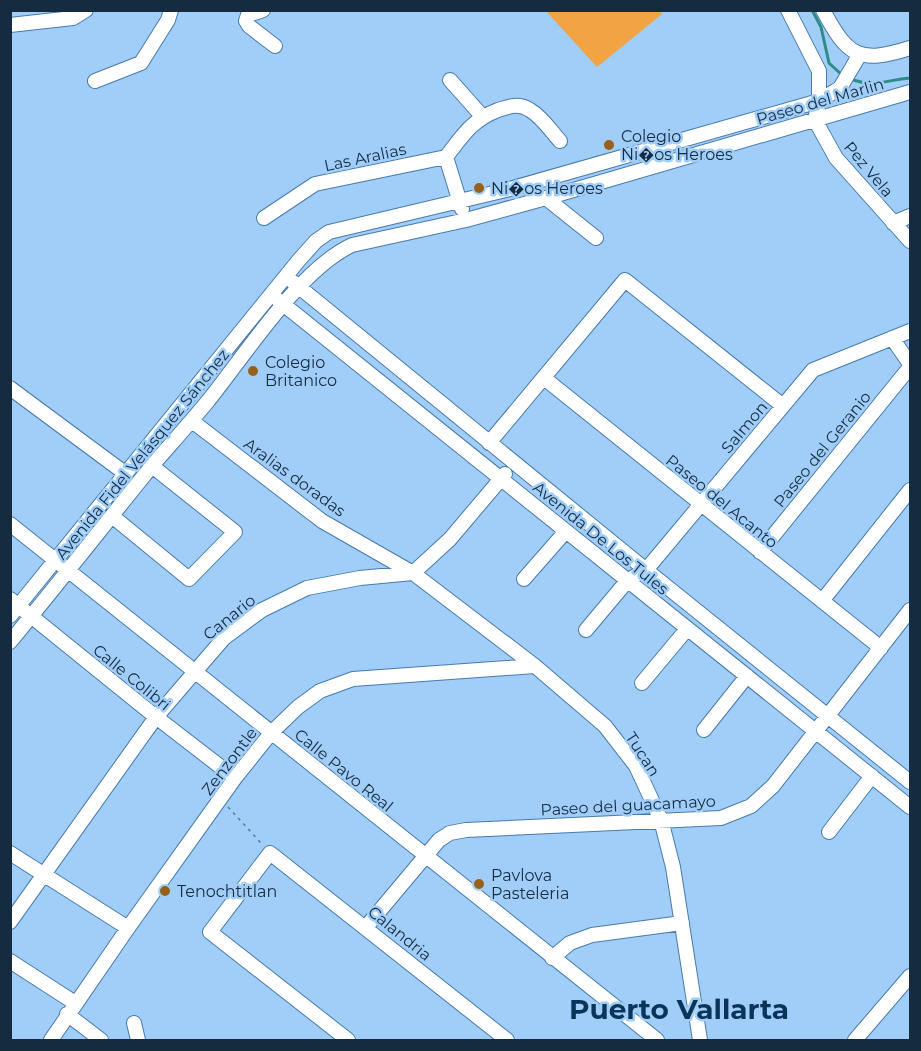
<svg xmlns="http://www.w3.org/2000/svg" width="921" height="1051" viewBox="0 0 921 1051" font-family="Montserrat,sans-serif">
	<rect width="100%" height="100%" fill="#a1cdf9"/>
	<path fill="#f2a444" d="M 659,10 L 662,14 L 597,67 L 546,11 Z"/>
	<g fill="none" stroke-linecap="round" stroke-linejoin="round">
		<path stroke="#2d8c85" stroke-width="3" d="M 812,10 L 821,27 L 829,63 L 842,75
			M 850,79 C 876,88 885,80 910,78"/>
		<defs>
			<path id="minor" d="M 263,10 L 248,15 L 246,21 L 249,26 L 275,46
				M 788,10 L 819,71 L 819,101 L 815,120 L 836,158 L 910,241
				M 823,10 C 848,57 859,64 910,48
				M 10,25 L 73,18 L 86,10
				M 450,80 L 482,116
				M 95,81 L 141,63 L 168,20 L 171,10
				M 446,157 L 462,209
				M 546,198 L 596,238
				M 264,218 L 315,184 L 446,157 C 463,135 472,120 498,110 C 510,106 519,103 530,110 C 542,117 551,131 560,141
				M 893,223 L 910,216
				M 293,282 L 646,570 L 910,782
				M 278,300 L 910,807
				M 892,338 L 910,364
				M 544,378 L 881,648
				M 10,388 L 126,474
				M 192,421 L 322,521 L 413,573 L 535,666 L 605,726 L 636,766 L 661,820 L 673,867 L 700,1040
				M 489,443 L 625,280 L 783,406
				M 112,516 L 189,579 L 235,532 L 152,466
				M 10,524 L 657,1040
				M 760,552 L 910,367
				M 524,579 L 566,531
				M 10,599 L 156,717 L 235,778
				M 822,601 L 910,490
				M 10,616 L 299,260 L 316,241 L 329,232 L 506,190 L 819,101 L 840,88 L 860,54
				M 586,630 L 628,580 L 646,570 L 813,370 L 910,331
				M 10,642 C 58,584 104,525 151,467 C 170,445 189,424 208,401 C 245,355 300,269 352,245 L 466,220 L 546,198 L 910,92
				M 642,683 L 687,629
				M 704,730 L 747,676
				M 829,832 L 872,776
				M 10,853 L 128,928
				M 10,922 L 156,717 L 224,638 L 262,610 L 307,588 L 360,578 L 413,573 L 450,539 L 505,474
				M 366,927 L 439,840 L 450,833 L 466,830 L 721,818 L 751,806 L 773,786 L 910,610
				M 552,958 L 570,943 L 592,935 L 682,923
				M 10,961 L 75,1003
				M 67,1014 L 101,1040
				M 134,1023 L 138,1040
				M 51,1040 L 128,928 L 235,778 L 271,733 L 298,707 L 320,691 L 353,679 L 535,666
				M 348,1040 L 210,932 L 270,853 L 507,1040
				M 855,1040 L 910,976"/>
		</defs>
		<use href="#minor" stroke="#467bad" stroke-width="16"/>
		<path stroke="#577898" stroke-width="1.5" stroke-dasharray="3 4.5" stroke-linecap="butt" d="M 228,807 L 261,843"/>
		<use href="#minor" stroke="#fff" stroke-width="14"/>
	</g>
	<g fill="#97611a" stroke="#a1cdf9" stroke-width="2">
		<circle cx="609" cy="145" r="6"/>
		<circle cx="479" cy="188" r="6"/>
		<circle cx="253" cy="371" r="6"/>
		<circle cx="479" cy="884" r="6"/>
		<circle cx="165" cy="891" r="6"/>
	</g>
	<g text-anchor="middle" stroke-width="5" stroke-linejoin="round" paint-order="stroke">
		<g font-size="16" fill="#152c40" stroke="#a1cdf9">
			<text transform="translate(820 101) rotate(-16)" y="6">Paseo del Marlin</text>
			<text transform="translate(365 157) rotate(-12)" y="6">Las Aralias</text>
			<text transform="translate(869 169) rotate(50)" y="6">Pez Vela</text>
			<text transform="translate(744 427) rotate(-50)" y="6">Salmon</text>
			<text transform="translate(822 449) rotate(-51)" y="6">Paseo del Geranio</text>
			<text transform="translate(142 454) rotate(-51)" y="6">Avenida Fidel Velásquez Sánchez</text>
			<text transform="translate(295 477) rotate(36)" y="6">Aralias doradas</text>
			<text transform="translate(722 501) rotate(39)" y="6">Paseo del Acanto</text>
			<text transform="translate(601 538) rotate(39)" y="6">Avenida De Los Tules</text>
			<text transform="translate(229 617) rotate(-39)" y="6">Canario</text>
			<text transform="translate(132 677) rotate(39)" y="6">Calle Colibri</text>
			<text transform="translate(643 754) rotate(57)" y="6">Tucan</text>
			<text transform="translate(229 761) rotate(-53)" y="6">Zenzontle</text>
			<text transform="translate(344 770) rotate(39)" y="6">Calle Pavo Real</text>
			<text transform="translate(628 805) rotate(-3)" y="6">Paseo del guacamayo</text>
			<text transform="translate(400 933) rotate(39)" y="6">Calandria</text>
		</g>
		<g font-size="16" fill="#152c40" stroke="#a1cdf9" text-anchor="start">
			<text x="621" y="142">Colegio<tspan x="621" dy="18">Ni�os Heroes</tspan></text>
			<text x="491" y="194">Ni�os Heroes</text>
			<text x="265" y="368">Colegio<tspan x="265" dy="18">Britanico</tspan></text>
			<text x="491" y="881">Pavlova<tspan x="491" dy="18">Pasteleria</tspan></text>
			<text x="177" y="897">Tenochtitlan</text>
		</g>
		<g font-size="28" font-weight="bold" fill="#0b3558" stroke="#a1cdf9">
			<text x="679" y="1019">Puerto Vallarta</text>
		</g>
	</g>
	<rect width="921" height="1051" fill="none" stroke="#152c40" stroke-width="24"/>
</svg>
